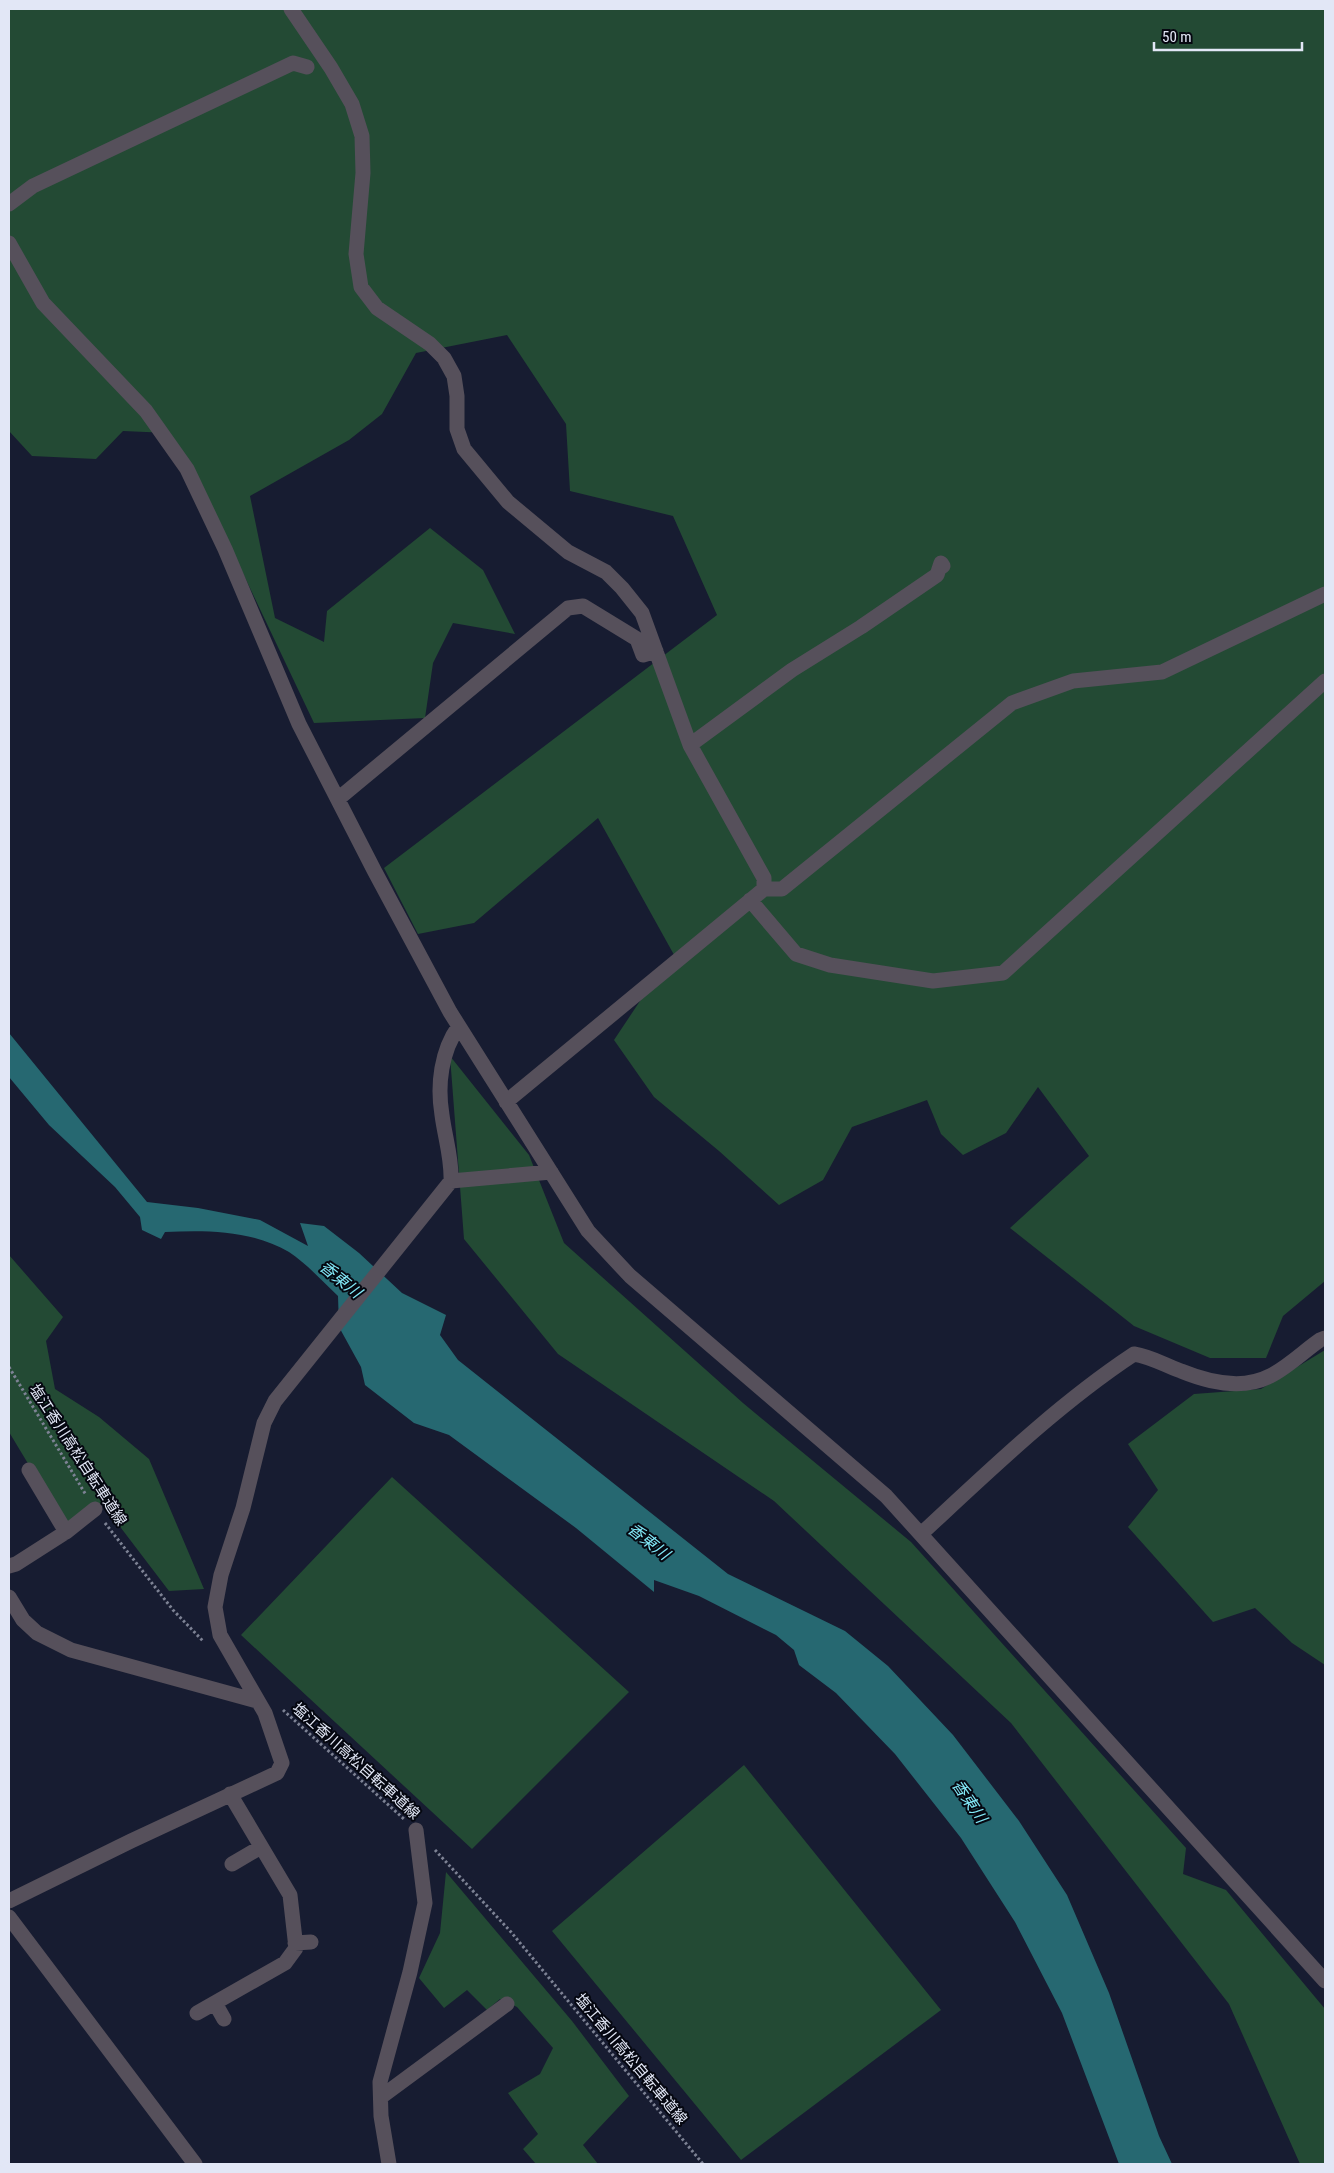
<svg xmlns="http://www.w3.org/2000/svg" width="1334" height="2173" viewBox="0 0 1334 2173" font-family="'Roboto Condensed','Noto Sans JP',sans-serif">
	<rect width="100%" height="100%" fill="#171c31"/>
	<path fill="#234a34" d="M 9,9 L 1325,9 L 1325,1281 L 1283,1316 L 1266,1358 L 1210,1358 L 1134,1326 L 1010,1228 L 1089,1156 L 1038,1087 L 1006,1133 L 963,1155 L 941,1134 L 927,1100 L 852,1127 L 823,1180 L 779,1205 L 719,1151 L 654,1097 L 614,1040 L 648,989 L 678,962 L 598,818 L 474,923 L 418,934 L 384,868 L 717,615 L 673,516 L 570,491 L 566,424 L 507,335 L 416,353 L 382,414 L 349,440 L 250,496 L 275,618 L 324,642 L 327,611 L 430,528 L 483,570 L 515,634 L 453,623 L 433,663 L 425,718 L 314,723 L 193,468 L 169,433 L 123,431 L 96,459 L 32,456 L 9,431 Z
		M 450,1056 L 529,1155 L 564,1243 L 743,1403 L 911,1542 L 1186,1848 L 1183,1874 L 1226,1890 L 1325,2009 L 1325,2164 L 1300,2164 L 1229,2004 L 1011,1723 L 774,1501 L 558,1354 L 464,1239 Z
		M 9,1255 L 63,1317 L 46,1341 L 55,1389 L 99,1417 L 149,1459 L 204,1589 L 169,1591 L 102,1503 L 65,1525 L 9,1432 Z
		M 1325,1350 L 1325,1665 L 1292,1643 L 1255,1608 L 1213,1622 L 1128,1527 L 1158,1490 L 1128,1444 L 1194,1394 L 1261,1389 Z
		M 392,1477 L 629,1692 L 472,1849 L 241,1635 Z
		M 744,1765 L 941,2010 L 741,2160 L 552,1931 Z
		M 446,1872 L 572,2021 L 629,2096 L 583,2145 L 598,2164 L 536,2164 L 523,2149 L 538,2134 L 508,2093 L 540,2074 L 553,2048 L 517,2007 L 500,1999 L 487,2010 L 467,1990 L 444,2008 L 419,1978 L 440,1933 Z"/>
	<path fill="#266871" d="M 9,1033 L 147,1202 L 198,1208 L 260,1220 L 308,1246 L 300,1223 L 324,1226 L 359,1253 L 402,1293 L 446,1315 L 440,1335 L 458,1360 L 728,1574 L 845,1631 L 888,1666 L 953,1735 L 1019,1821 L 1067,1895 L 1109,1993 L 1159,2136 L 1172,2164 L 1119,2164 L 1062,2013 L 1015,1922 L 961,1838 L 895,1754 L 836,1693 L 799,1665 L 794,1650 L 776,1635 L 699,1596 L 654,1580 L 654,1592 L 576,1528 L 449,1435 L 414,1423 L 365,1385 L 361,1367 L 339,1327 L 338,1296 C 322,1281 307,1264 289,1252 C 252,1230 206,1230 165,1232 L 161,1239 L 142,1230 L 140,1217 L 115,1187 L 49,1125 L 9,1077 Z"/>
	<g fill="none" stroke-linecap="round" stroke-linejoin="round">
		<path stroke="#7d8294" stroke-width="3" stroke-dasharray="2.5 2.5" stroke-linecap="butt" d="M 9,1367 L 86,1495
			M 105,1523 L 173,1610 L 203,1641
			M 283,1710 L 404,1819
			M 435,1850 L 511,1932 L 703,2164"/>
		<path stroke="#56505b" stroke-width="15" d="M 291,9 L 331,68 L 352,104 L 362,136 L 363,173 L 356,254 L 361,287 L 377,308 L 430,344 L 444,358 L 454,376 L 457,396 L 457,429 L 464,449 L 508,502 L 568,552 L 606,572 L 622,588 L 642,613 L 690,745 L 764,878 L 764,889 L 506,1102
			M 9,204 L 33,186 L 293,63 L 307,67
			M 9,243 L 43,303 L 146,411 L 187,469 L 225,549 L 299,724 L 375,872 L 450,1012 L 588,1231 L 630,1276 L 886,1496 L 1325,1981
			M 690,745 L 792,670 L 861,627 L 937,575 L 941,563 L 943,566
			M 338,799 L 568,608 L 583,606 L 637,639 L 643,655 L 656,651
			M 764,889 L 782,889 L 1012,703 L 1073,681 L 1162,672 L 1325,594
			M 750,900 L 796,954 L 830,965 L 933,981 L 1003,973 L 1325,681
			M 451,1181 L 551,1172
			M 66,1532 L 95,1509
			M 921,1534 C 989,1471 1057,1405 1134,1354 C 1152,1357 1164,1365 1181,1371 C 1208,1382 1243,1390 1270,1376 C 1288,1367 1304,1351 1320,1340 L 1325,1338
			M 9,1566 L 16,1564 L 66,1532 L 29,1470
			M 9,1597 L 23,1620 L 37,1633 L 71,1650 L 257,1701
			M 232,1864 L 261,1847
			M 9,1901 L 131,1841 L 277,1773 L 282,1763 L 265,1713 L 220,1635 L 215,1607 L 221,1575 L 243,1508 L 264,1423 L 275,1401 L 451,1181 C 452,1158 445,1138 442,1115 C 437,1085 441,1051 459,1026
			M 9,1917 L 195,2164
			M 295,1943 L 311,1942
			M 215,2003 L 224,2019
			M 197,2013 L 285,1963 L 296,1948 L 290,1895 L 230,1794
			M 381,2097 L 507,2004
			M 389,2164 L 381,2116 L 380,2082 L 410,1972 L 425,1903 L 416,1830"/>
	</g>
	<g text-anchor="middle" stroke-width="4" stroke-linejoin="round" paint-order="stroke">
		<g font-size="15" fill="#e2e7f6" stroke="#050710">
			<text transform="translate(78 1455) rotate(57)" y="5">塩江香川高松自転車道線</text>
			<text transform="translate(356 1761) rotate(42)" y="5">塩江香川高松自転車道線</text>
			<text transform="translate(631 2059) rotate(50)" y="5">塩江香川高松自転車道線</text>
		</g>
		<g font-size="16" font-style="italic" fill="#82e8f7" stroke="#050710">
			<text transform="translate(341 1279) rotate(39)" y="6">香東川</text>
			<text transform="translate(649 1541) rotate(38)" y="6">香東川</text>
			<text transform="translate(970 1801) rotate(56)" y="6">香東川</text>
		</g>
	</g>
	<rect width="1334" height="2173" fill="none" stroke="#e2e7f6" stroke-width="20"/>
	<path d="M1154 42v8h148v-8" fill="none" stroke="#e2e7f6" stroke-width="2.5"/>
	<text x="1162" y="42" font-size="15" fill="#e2e7f6" stroke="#050710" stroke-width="4" paint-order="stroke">50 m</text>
</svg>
